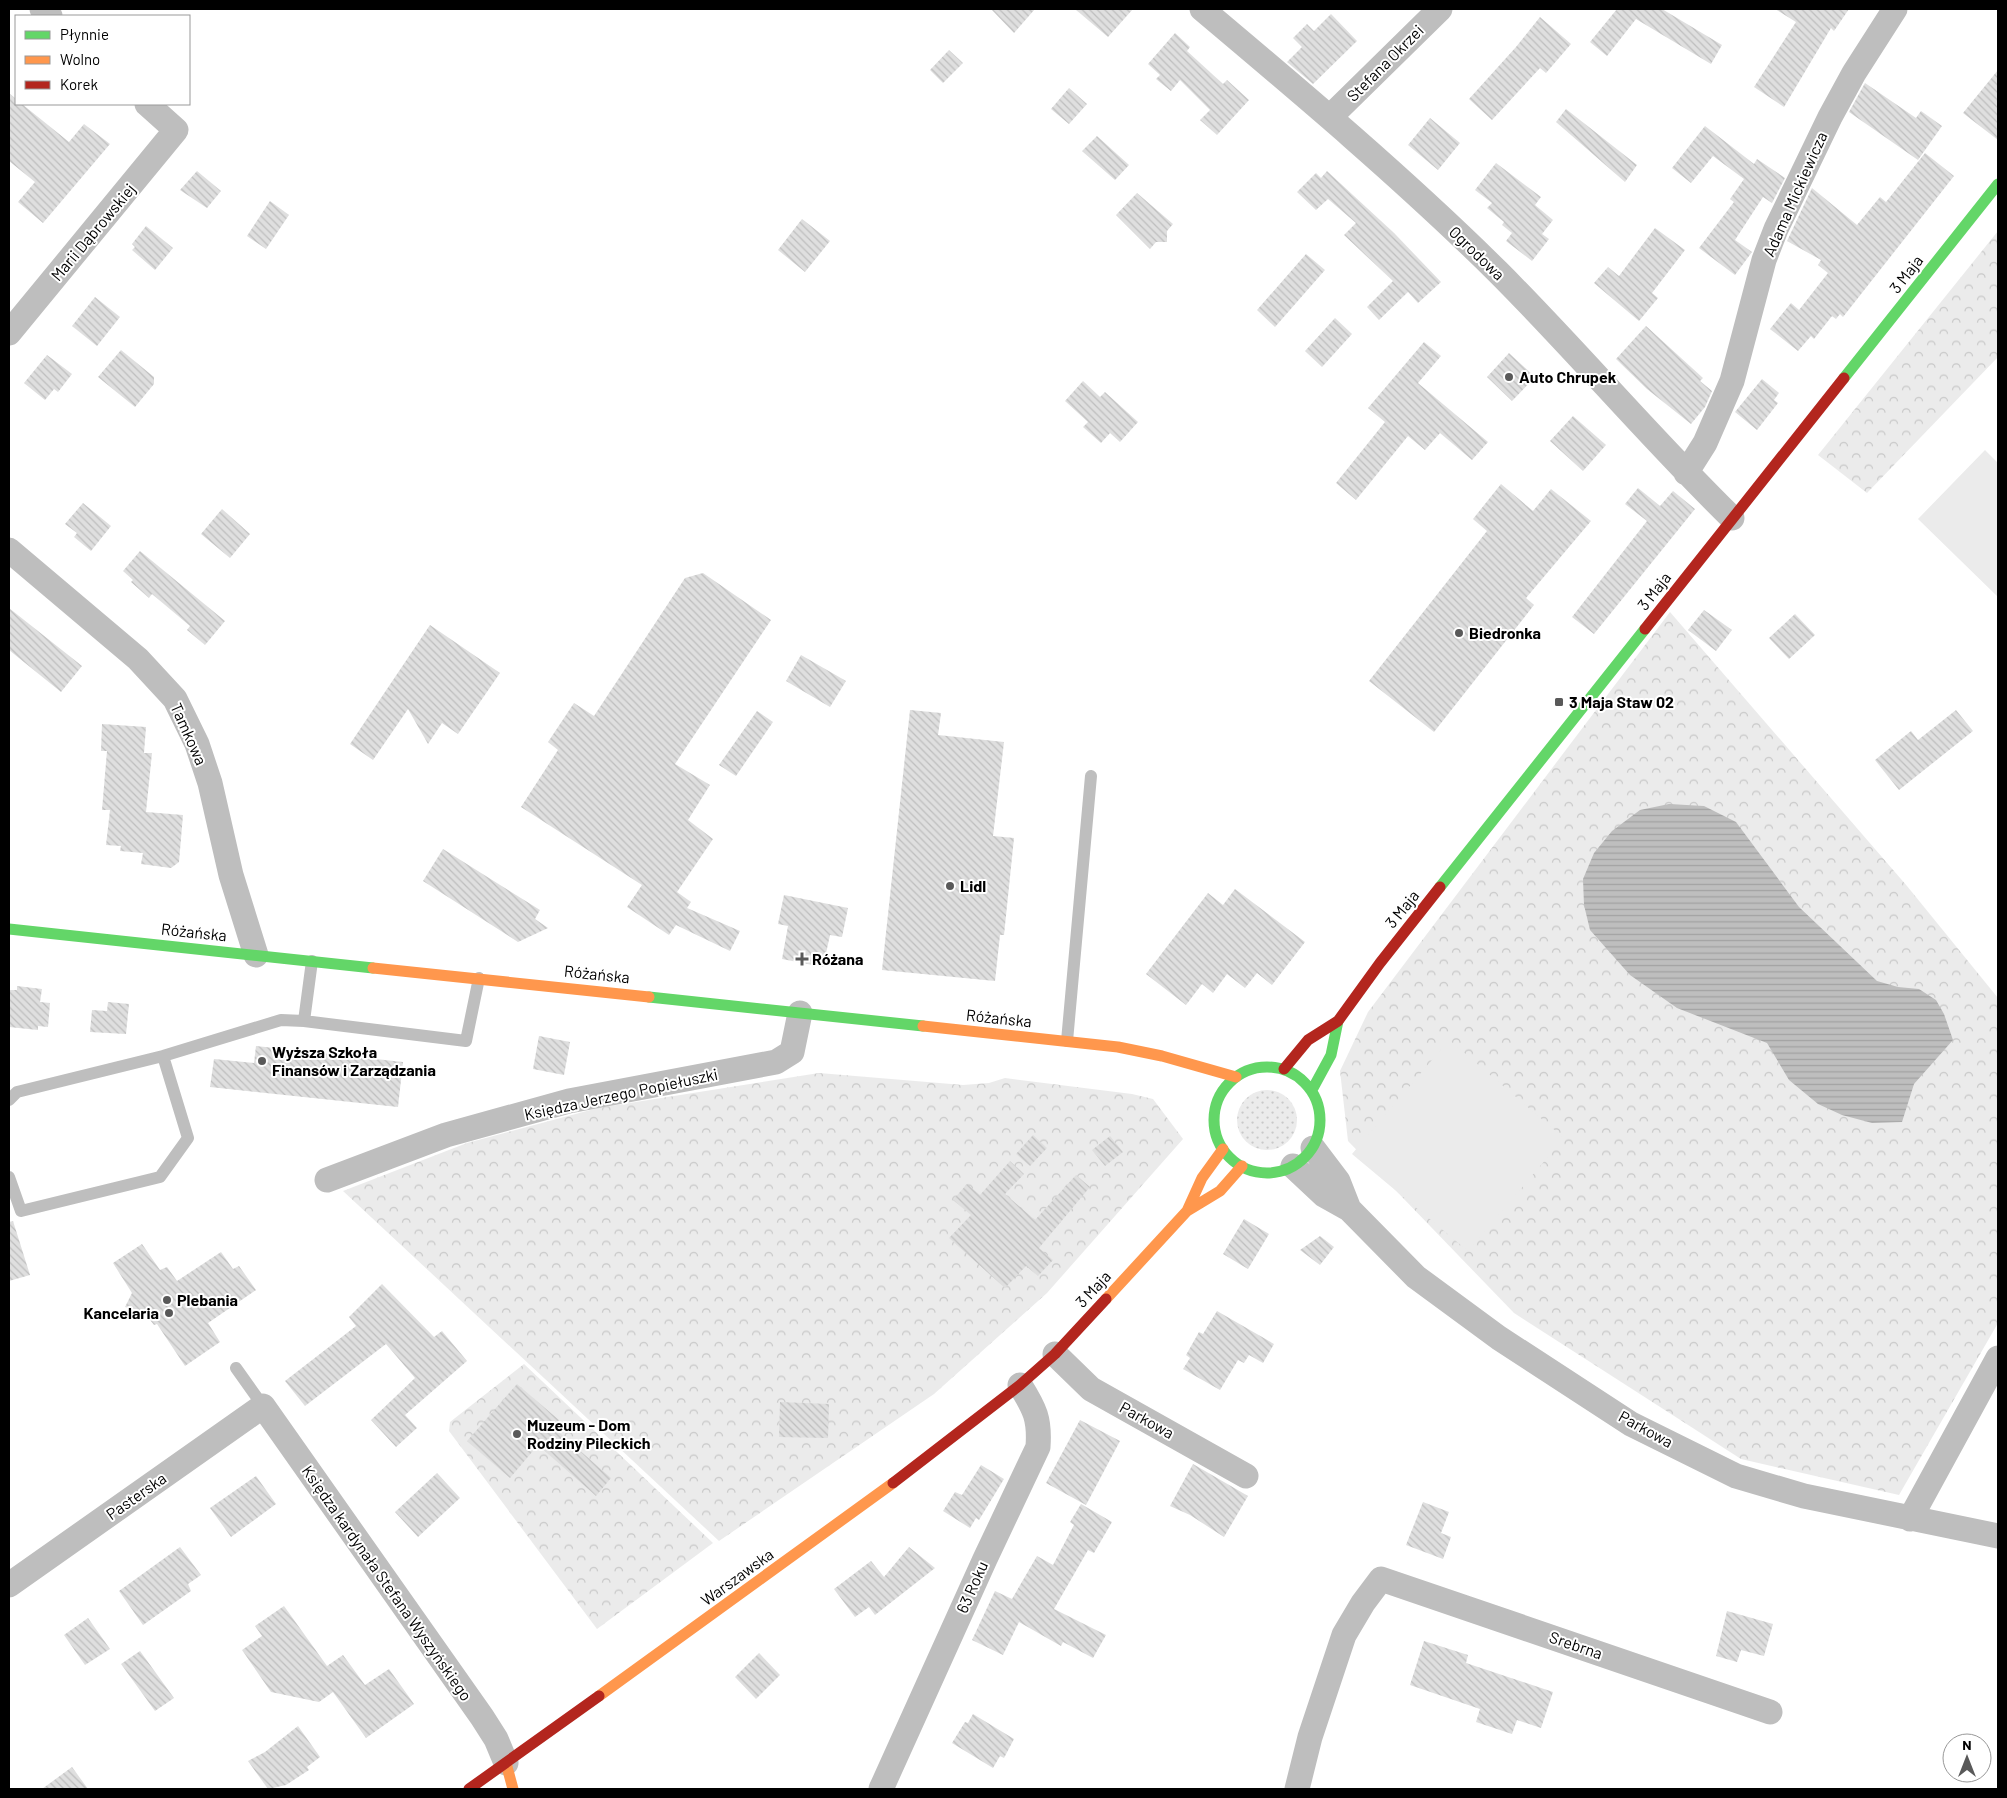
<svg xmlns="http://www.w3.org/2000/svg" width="2007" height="1798" viewBox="0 0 2007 1798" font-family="Barlow,sans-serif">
	<defs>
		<pattern id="grass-dots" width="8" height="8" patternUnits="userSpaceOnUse" patternTransform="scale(1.25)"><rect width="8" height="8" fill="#ebebeb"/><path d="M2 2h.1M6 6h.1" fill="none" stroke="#c8c8c8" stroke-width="1.8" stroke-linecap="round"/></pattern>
		<pattern id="park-crowns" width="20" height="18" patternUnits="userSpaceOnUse" patternTransform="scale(1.25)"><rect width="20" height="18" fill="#ebebeb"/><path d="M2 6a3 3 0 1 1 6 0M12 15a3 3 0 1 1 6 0" fill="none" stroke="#c8c8c8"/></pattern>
		<pattern id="water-rules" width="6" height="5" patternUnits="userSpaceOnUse" patternTransform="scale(1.25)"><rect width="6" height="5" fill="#bebebe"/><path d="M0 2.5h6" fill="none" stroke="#a2a2a2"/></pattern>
		<pattern id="building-back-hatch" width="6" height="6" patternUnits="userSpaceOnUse" patternTransform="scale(1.25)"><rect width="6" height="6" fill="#dfdfdf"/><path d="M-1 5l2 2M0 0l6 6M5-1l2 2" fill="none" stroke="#bebebe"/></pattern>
	</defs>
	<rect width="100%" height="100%" fill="#fff"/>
	<path fill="url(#grass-dots)" d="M1237 1120a30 30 0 1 1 60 0a30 30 0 1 1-60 0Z"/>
	<path fill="url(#park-crowns)" d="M 1998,231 L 1998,357 L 1867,493 L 1818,455 Z
		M 1670,612 L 1907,886 L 1998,998 L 1998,1323 L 1899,1495 L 1741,1459 L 1514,1313 L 1348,1141 L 1340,1071 L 1368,1012 Z
		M 819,1073 L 963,1085 L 989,1083 L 1005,1078 L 1132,1094 L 1153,1099 L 1183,1139 L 1047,1293 L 934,1394 L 719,1541 L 343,1191 L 467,1143 L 598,1108 Z
		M 524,1364 L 713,1543 L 597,1629 L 449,1431 L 450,1422 Z"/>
	<path fill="#ebebeb" d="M 1985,450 L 1998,463 L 1998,597 L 1918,519 Z
		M 1449,1040 L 1564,1138 L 1468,1251 L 1352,1154 Z"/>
	<path fill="url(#water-rules)" d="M 1669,804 L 1704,806 L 1736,822 L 1799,907 L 1877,981 L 1898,987 L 1919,989 L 1936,1000 L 1944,1014 L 1953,1040 L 1914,1084 L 1902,1122 L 1872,1123 L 1842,1115 L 1818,1104 L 1789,1080 L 1767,1043 L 1677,1008 L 1630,975 L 1590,930 L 1584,905 L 1583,879 L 1594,853 L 1612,831 L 1640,810 Z"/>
	<path fill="url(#building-back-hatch)" d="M 991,9 L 1035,9 L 1014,33 Z
		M 1075,9 L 1133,9 L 1108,37 Z
		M 1617,9 L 1662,9 L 1722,45 L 1711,64 L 1636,19 L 1607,56 L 1590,42 Z
		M 1775,9 L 1849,9 L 1834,31 L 1831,28 L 1784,107 L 1754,87 L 1796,22 Z
		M 1331,14 L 1357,41 L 1313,84 L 1287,62 L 1302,47 L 1293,38 L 1307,24 L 1314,31 Z
		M 1540,17 L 1571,44 L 1546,73 L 1540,68 L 1492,120 L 1469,99 L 1516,47 Z
		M 1175,33 L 1190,47 L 1187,51 L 1223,84 L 1227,80 L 1249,100 L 1217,135 L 1200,120 L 1210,110 L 1180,80 L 1171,91 L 1156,79 L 1160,75 L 1148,64 Z
		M 949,50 L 963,63 L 943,83 L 930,70 Z
		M 1998,70 L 1998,140 L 1963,113 Z
		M 1865,83 L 1916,118 L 1921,111 L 1942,126 L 1918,160 L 1849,112 Z
		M 1069,88 L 1087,104 L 1069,124 L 1051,109 Z
		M 9,93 L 16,99 L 16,104 L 22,104 L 69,142 L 84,124 L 110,144 L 43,223 L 18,202 L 35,182 L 9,161 Z
		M 1566,109 L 1637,165 L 1625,182 L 1556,122 Z
		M 1430,118 L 1460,143 L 1438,170 L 1408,145 Z
		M 1705,126 L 1754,164 L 1757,159 L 1785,178 L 1772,203 L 1763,197 L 1735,240 L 1752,252 L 1735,275 L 1699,248 L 1734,202 L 1730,199 L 1744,179 L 1713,156 L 1691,183 L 1672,168 Z
		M 1097,136 L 1129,165 L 1115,180 L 1082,151 Z
		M 1925,153 L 1954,176 L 1843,317 L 1840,314 L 1836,319 L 1832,316 L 1814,339 L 1811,336 L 1798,351 L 1770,329 L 1791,303 L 1799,310 L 1828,273 L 1818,265 L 1821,260 L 1787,241 L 1812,188 L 1857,225 L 1880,197 L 1886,202 Z
		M 1496,163 L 1541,197 L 1535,205 L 1553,220 L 1542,234 L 1549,239 L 1532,261 L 1506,241 L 1512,233 L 1502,225 L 1504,222 L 1487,208 L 1492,203 L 1475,190 Z
		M 197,171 L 221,191 L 207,208 L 180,190 Z
		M 1327,171 L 1394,233 L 1441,282 L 1418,303 L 1408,292 L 1379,320 L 1367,307 L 1393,281 L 1344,235 L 1356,223 L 1328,199 L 1316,210 L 1297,192 L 1316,173 L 1321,178 Z
		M 1137,193 L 1173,224 L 1167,231 L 1167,242 L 1156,242 L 1150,249 L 1116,215 Z
		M 270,201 L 289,215 L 266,249 L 247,236 Z
		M 802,219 L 830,241 L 805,272 L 778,250 Z
		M 146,226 L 173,248 L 155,270 L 132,250 L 135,247 L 132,244 Z
		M 1655,228 L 1685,250 L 1652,293 L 1658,298 L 1639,321 L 1594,283 L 1608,267 L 1619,276 Z
		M 1306,254 L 1325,270 L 1275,327 L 1257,310 Z
		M 95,297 L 120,317 L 97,346 L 72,326 Z
		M 1335,318 L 1352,334 L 1322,367 L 1305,351 Z
		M 1646,326 L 1703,378 L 1700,381 L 1712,391 L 1705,407 L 1691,424 L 1647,389 L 1616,359 Z
		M 1424,342 L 1441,356 L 1418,383 L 1488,442 L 1472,460 L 1440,433 L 1425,450 L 1408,436 L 1356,500 L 1336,483 L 1385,422 L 1368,408 Z
		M 121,350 L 154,377 L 154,384 L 135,407 L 98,377 Z
		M 1509,353 L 1535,377 L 1512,401 L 1487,377 Z
		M 47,355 L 72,374 L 58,392 L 54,389 L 45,400 L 24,383 Z
		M 1762,379 L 1779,393 L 1774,400 L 1778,403 L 1757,430 L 1735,412 Z
		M 1083,381 L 1100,397 L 1105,392 L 1138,422 L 1120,442 L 1110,433 L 1101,443 L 1083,427 L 1088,422 L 1065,401 Z
		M 1573,416 L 1606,445 L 1583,471 L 1550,441 Z
		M 1501,484 L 1533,511 L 1551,489 L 1591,521 L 1526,598 L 1534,605 L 1434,732 L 1369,681 L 1487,531 L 1473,519 Z
		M 1638,488 L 1660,506 L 1673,491 L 1695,509 L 1594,634 L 1572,617 L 1647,521 L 1625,504 Z
		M 83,503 L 111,526 L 91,551 L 74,537 L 77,533 L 65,524 Z
		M 222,509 L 250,534 L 230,558 L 201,534 Z
		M 140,551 L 225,621 L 205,645 L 187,630 L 190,626 L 152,594 L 149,598 L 131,582 L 133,580 L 123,571 Z
		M 703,573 L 771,620 L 675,764 L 710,785 L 688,820 L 713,839 L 677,892 L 691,902 L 687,908 L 740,931 L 730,951 L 676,925 L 669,935 L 627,907 L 642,885 L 521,807 L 558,750 L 548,742 L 574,703 L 594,716 L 685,578 Z
		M 9,608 L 82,666 L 61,692 L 9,650 Z
		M 1704,610 L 1732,630 L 1716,651 L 1688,630 Z
		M 1795,614 L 1815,635 L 1789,659 L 1769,638 Z
		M 430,625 L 500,673 L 458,734 L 442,723 L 428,744 L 408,709 L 373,760 L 350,744 Z
		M 801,655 L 846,681 L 830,707 L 786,681 Z
		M 910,710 L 941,713 L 938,735 L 1004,742 L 993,836 L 1014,838 L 1004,935 L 1000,935 L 995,981 L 882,970 Z
		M 1956,710 L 1973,731 L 1899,790 L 1875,760 L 1911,731 L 1918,740 Z
		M 757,711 L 773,722 L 736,776 L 719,765 Z
		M 102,724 L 146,727 L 144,753 L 152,753 L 146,812 L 183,815 L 179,862 L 171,868 L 141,864 L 143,853 L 120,851 L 121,846 L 106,845 L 110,810 L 102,810 L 107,751 L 101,751 Z
		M 443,849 L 540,910 L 535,919 L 548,928 L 518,942 L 423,881 Z
		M 1235,889 L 1305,942 L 1272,985 L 1257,973 L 1245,988 L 1227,974 L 1213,993 L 1202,984 L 1186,1005 L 1146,974 L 1208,893 L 1223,905 Z
		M 784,895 L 848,908 L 842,937 L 830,935 L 823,967 L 782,959 L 788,926 L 778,924 Z
		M 17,986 L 42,989 L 40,1002 L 50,1003 L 48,1027 L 38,1026 L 38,1030 L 9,1027 L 9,990 L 17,990 Z
		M 108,1002 L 129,1004 L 126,1034 L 90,1032 L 92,1010 L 107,1011 Z
		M 539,1036 L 570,1042 L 564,1075 L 533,1069 Z
		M 256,1046 L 403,1062 L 398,1107 L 210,1087 L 214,1059 L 254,1063 Z
		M 1033,1135 L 1047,1148 L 1030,1166 L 1016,1154 Z
		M 1110,1136 L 1123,1152 L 1105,1166 L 1092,1150 Z
		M 1010,1161 L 1024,1174 L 1005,1194 L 1035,1220 L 1076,1175 L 1090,1187 L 1039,1248 L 1053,1260 L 1038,1276 L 1026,1266 L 1005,1288 L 949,1238 L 971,1215 L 953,1200 L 967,1184 L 980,1195 Z
		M 1244,1219 L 1269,1234 L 1248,1269 L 1223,1254 Z
		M 13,1221 L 30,1275 L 9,1281 L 9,1222 Z
		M 1320,1236 L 1334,1247 L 1320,1265 L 1300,1250 Z
		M 142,1244 L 160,1270 L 167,1267 L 177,1281 L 221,1252 L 233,1269 L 239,1266 L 256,1290 L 208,1323 L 220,1342 L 185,1366 L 157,1324 L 154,1325 L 143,1311 L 125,1307 L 132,1293 L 113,1263 Z
		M 382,1284 L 434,1337 L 442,1331 L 467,1361 L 405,1415 L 417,1428 L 396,1447 L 371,1420 L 415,1378 L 386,1344 L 305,1406 L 285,1381 L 356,1326 L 349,1317 Z
		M 1217,1311 L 1274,1344 L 1263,1363 L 1249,1355 L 1244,1363 L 1238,1360 L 1220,1390 L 1183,1369 L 1190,1358 L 1186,1355 L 1199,1332 L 1203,1334 Z
		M 517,1384 L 559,1420 L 553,1427 L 611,1478 L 596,1496 L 538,1445 L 510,1478 L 467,1441 Z
		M 780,1402 L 829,1404 L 828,1438 L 779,1437 Z
		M 1080,1420 L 1120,1441 L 1086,1505 L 1046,1483 Z
		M 1193,1464 L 1248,1496 L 1224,1537 L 1190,1515 L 1170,1506 Z
		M 981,1465 L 1004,1479 L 979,1520 L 976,1518 L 970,1528 L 943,1511 L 955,1492 L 962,1495 Z
		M 437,1473 L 460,1498 L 418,1537 L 395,1512 Z
		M 256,1476 L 276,1504 L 231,1537 L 210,1508 Z
		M 1423,1502 L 1449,1512 L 1441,1533 L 1451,1537 L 1443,1559 L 1406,1545 Z
		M 1081,1504 L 1112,1522 L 1094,1553 L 1088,1550 L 1054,1609 L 1106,1635 L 1093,1658 L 1063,1642 L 1061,1646 L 1019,1622 L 1003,1655 L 972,1640 L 995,1591 L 1012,1599 L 1037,1556 L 1053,1565 L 1074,1525 L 1070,1522 Z
		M 180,1547 L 201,1575 L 188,1584 L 191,1591 L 143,1625 L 119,1591 Z
		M 909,1547 L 935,1568 L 875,1615 L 869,1607 L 855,1617 L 834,1589 L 871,1561 L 884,1577 Z
		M 284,1606 L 327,1666 L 343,1655 L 365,1685 L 389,1669 L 414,1704 L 366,1738 L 333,1692 L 319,1702 L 271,1692 L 242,1650 L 262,1636 L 255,1626 Z
		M 1727,1611 L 1773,1624 L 1764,1656 L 1741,1650 L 1737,1662 L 1716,1656 Z
		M 88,1618 L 110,1649 L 85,1665 L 64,1635 Z
		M 1424,1641 L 1468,1655 L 1466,1663 L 1553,1692 L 1541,1728 L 1517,1720 L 1512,1734 L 1476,1722 L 1480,1709 L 1410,1685 Z
		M 140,1651 L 174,1698 L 155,1711 L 121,1664 Z
		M 759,1653 L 780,1675 L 756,1699 L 735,1677 Z
		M 973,1714 L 1014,1739 L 1004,1758 L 1000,1756 L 993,1768 L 952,1743 L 965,1722 L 968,1723 Z
		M 298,1726 L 320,1757 L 307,1767 L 309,1770 L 286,1785 L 268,1789 L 248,1761 L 265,1752 Z
		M 72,1767 L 88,1789 L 42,1789 Z"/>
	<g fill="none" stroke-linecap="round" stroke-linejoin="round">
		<path stroke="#bebebe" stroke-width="12" d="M 304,1021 L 466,1041 L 479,978
			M 1067,1041 L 1091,776
			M 9,1100 L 17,1092 L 163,1056 L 281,1020 L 304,1021 L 312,961
			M 9,1177 L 21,1211 L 160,1177 L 188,1138 L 163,1056
			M 236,1368 L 263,1406"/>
		<path stroke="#bebebe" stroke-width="25" d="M 42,9 L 50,16
			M 1202,9 C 1303,94 1404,179 1498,272 C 1578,352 1651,439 1732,518
			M 1330,117 L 1440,9
			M 9,333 L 176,130 L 147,104
			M 1686,473 L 1705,443 L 1732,381 L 1764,260 L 1776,229 L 1830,117 L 1854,73 L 1895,9
			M 9,550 L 138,659 L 175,699 L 197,744 L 210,783 L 231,875 L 256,955
			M 1313,1148 L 1338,1181 L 1349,1209
			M 1293,1166 L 1324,1195 L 1349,1209 L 1416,1277 L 1499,1338 L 1631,1424 L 1736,1476 L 1804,1496 L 1998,1536
			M 327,1180 L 446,1135 L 569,1101 L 776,1062 L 792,1052 L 800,1013
			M 1055,1354 L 1091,1389 L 1246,1476
			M 1910,1519 L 1998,1358
			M 9,1585 L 263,1406 L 482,1717 L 496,1739 L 506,1763
			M 881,1789 L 985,1559 L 1038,1447 C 1040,1419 1035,1409 1020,1385
			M 1297,1789 L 1310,1737 L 1344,1635 L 1363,1603 L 1381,1579 L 1770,1712"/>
		<path stroke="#63d668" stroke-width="11" d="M 1844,378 L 1998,184
			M 1440,887 L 1645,629
			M 9,929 L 373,968
			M 649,997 L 923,1026
			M1214 1120a53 53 0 1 1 106 0a53 53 0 1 1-106 0Z
			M 1312,1090 L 1331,1055 L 1338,1021"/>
		<path stroke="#ff974d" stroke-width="11" d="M 373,968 L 649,997
			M 923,1026 L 1118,1047 L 1162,1056 L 1236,1077
			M 1187,1211 L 1202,1178 L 1223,1149
			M 1106,1299 L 1187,1211 L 1220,1191 L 1242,1166
			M 599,1696 L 893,1483
			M 506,1763 L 513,1789"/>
		<path stroke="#b3261e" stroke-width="11" d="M 1645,629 L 1844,378
			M 1284,1069 L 1308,1040 L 1338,1021 L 1380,963 L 1440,887
			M 893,1483 L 1020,1385 L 1055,1354 L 1106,1299
			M 469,1789 L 599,1696"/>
	</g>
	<g fill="#595959" stroke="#fff" stroke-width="2">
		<circle cx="1509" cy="377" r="5"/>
		<circle cx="1459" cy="633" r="5"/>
		<rect x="1554" y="697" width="10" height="10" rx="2.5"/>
		<circle cx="950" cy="886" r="5"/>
		<path d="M799.5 951.5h5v5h5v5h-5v5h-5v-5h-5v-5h5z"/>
		<circle cx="262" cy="1061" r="5"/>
		<circle cx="167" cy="1300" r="5"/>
		<circle cx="169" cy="1313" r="5"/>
		<circle cx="517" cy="1434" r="5"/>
	</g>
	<g text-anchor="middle" stroke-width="4" stroke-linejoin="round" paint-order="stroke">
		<g font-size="16" fill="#000" stroke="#fff">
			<text transform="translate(1385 63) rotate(-45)" y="6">Stefana Okrzei</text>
			<text transform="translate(1795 194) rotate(-66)" y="6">Adama Mickiewicza</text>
			<text transform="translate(93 232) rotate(-50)" y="6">Marii Dąbrowskiej</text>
			<text transform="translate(1477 253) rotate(44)" y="6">Ogrodowa</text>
			<text transform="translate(1906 274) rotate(-52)" y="6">3 Maja</text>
			<text transform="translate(1654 591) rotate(-52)" y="6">3 Maja</text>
			<text transform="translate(189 734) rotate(66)" y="6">Tamkowa</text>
			<text transform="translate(1402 909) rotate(-51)" y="6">3 Maja</text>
			<text transform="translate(194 932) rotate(6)" y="6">Różańska</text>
			<text transform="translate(597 974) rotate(6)" y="6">Różańska</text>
			<text transform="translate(999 1018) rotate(6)" y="6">Różańska</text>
			<text transform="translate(621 1094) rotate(-12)" y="6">Księdza Jerzego Popiełuszki</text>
			<text transform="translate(1093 1289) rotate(-47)" y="6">3 Maja</text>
			<text transform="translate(1147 1420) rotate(29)" y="6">Parkowa</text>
			<text transform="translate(1646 1429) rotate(29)" y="6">Parkowa</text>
			<text transform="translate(136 1496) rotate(-35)" y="6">Pasterska</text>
			<text transform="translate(737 1577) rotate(-36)" y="6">Warszawska</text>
			<text transform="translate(387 1583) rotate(55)" y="6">Księdza kardynała Stefana Wyszyńskiego</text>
			<text transform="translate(972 1587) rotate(-66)" y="6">63 Roku</text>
			<text transform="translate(1576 1645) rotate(19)" y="6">Srebrna</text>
		</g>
		<g font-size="16" font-weight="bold" fill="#000" stroke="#fff" text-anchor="start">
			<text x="1519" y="383">Auto Chrupek</text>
			<text x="1469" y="639">Biedronka</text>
			<text x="1569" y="708">3 Maja Staw 02</text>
			<text x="960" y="892">Lidl</text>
			<text x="812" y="965">Różana</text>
			<text x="272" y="1058">Wyższa Szkoła<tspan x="272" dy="18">Finansów i Zarządzania</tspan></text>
			<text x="177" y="1306">Plebania</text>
			<text x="159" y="1319" text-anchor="end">Kancelaria</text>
			<text x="527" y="1431">Muzeum - Dom<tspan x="527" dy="18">Rodziny Pileckich</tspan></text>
		</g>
	</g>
	<rect width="2007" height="1798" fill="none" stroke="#000000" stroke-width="20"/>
	<rect x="15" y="15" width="175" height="90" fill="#ffffff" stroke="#999999"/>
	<rect x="25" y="31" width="25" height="8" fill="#63d668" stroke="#999999"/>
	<text x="60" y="40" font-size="15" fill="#000000">Płynnie</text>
	<rect x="25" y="56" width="25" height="8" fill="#ff974d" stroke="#999999"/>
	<text x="60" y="65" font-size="15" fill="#000000">Wolno</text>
	<rect x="25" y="81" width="25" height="8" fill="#b3261e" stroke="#999999"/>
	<text x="60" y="90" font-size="15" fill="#000000">Korek</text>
	<g transform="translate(1967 1758)"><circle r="24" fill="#ffffff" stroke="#999999"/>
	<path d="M0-4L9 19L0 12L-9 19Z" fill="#595959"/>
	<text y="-8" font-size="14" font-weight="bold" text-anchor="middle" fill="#000000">N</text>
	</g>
</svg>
